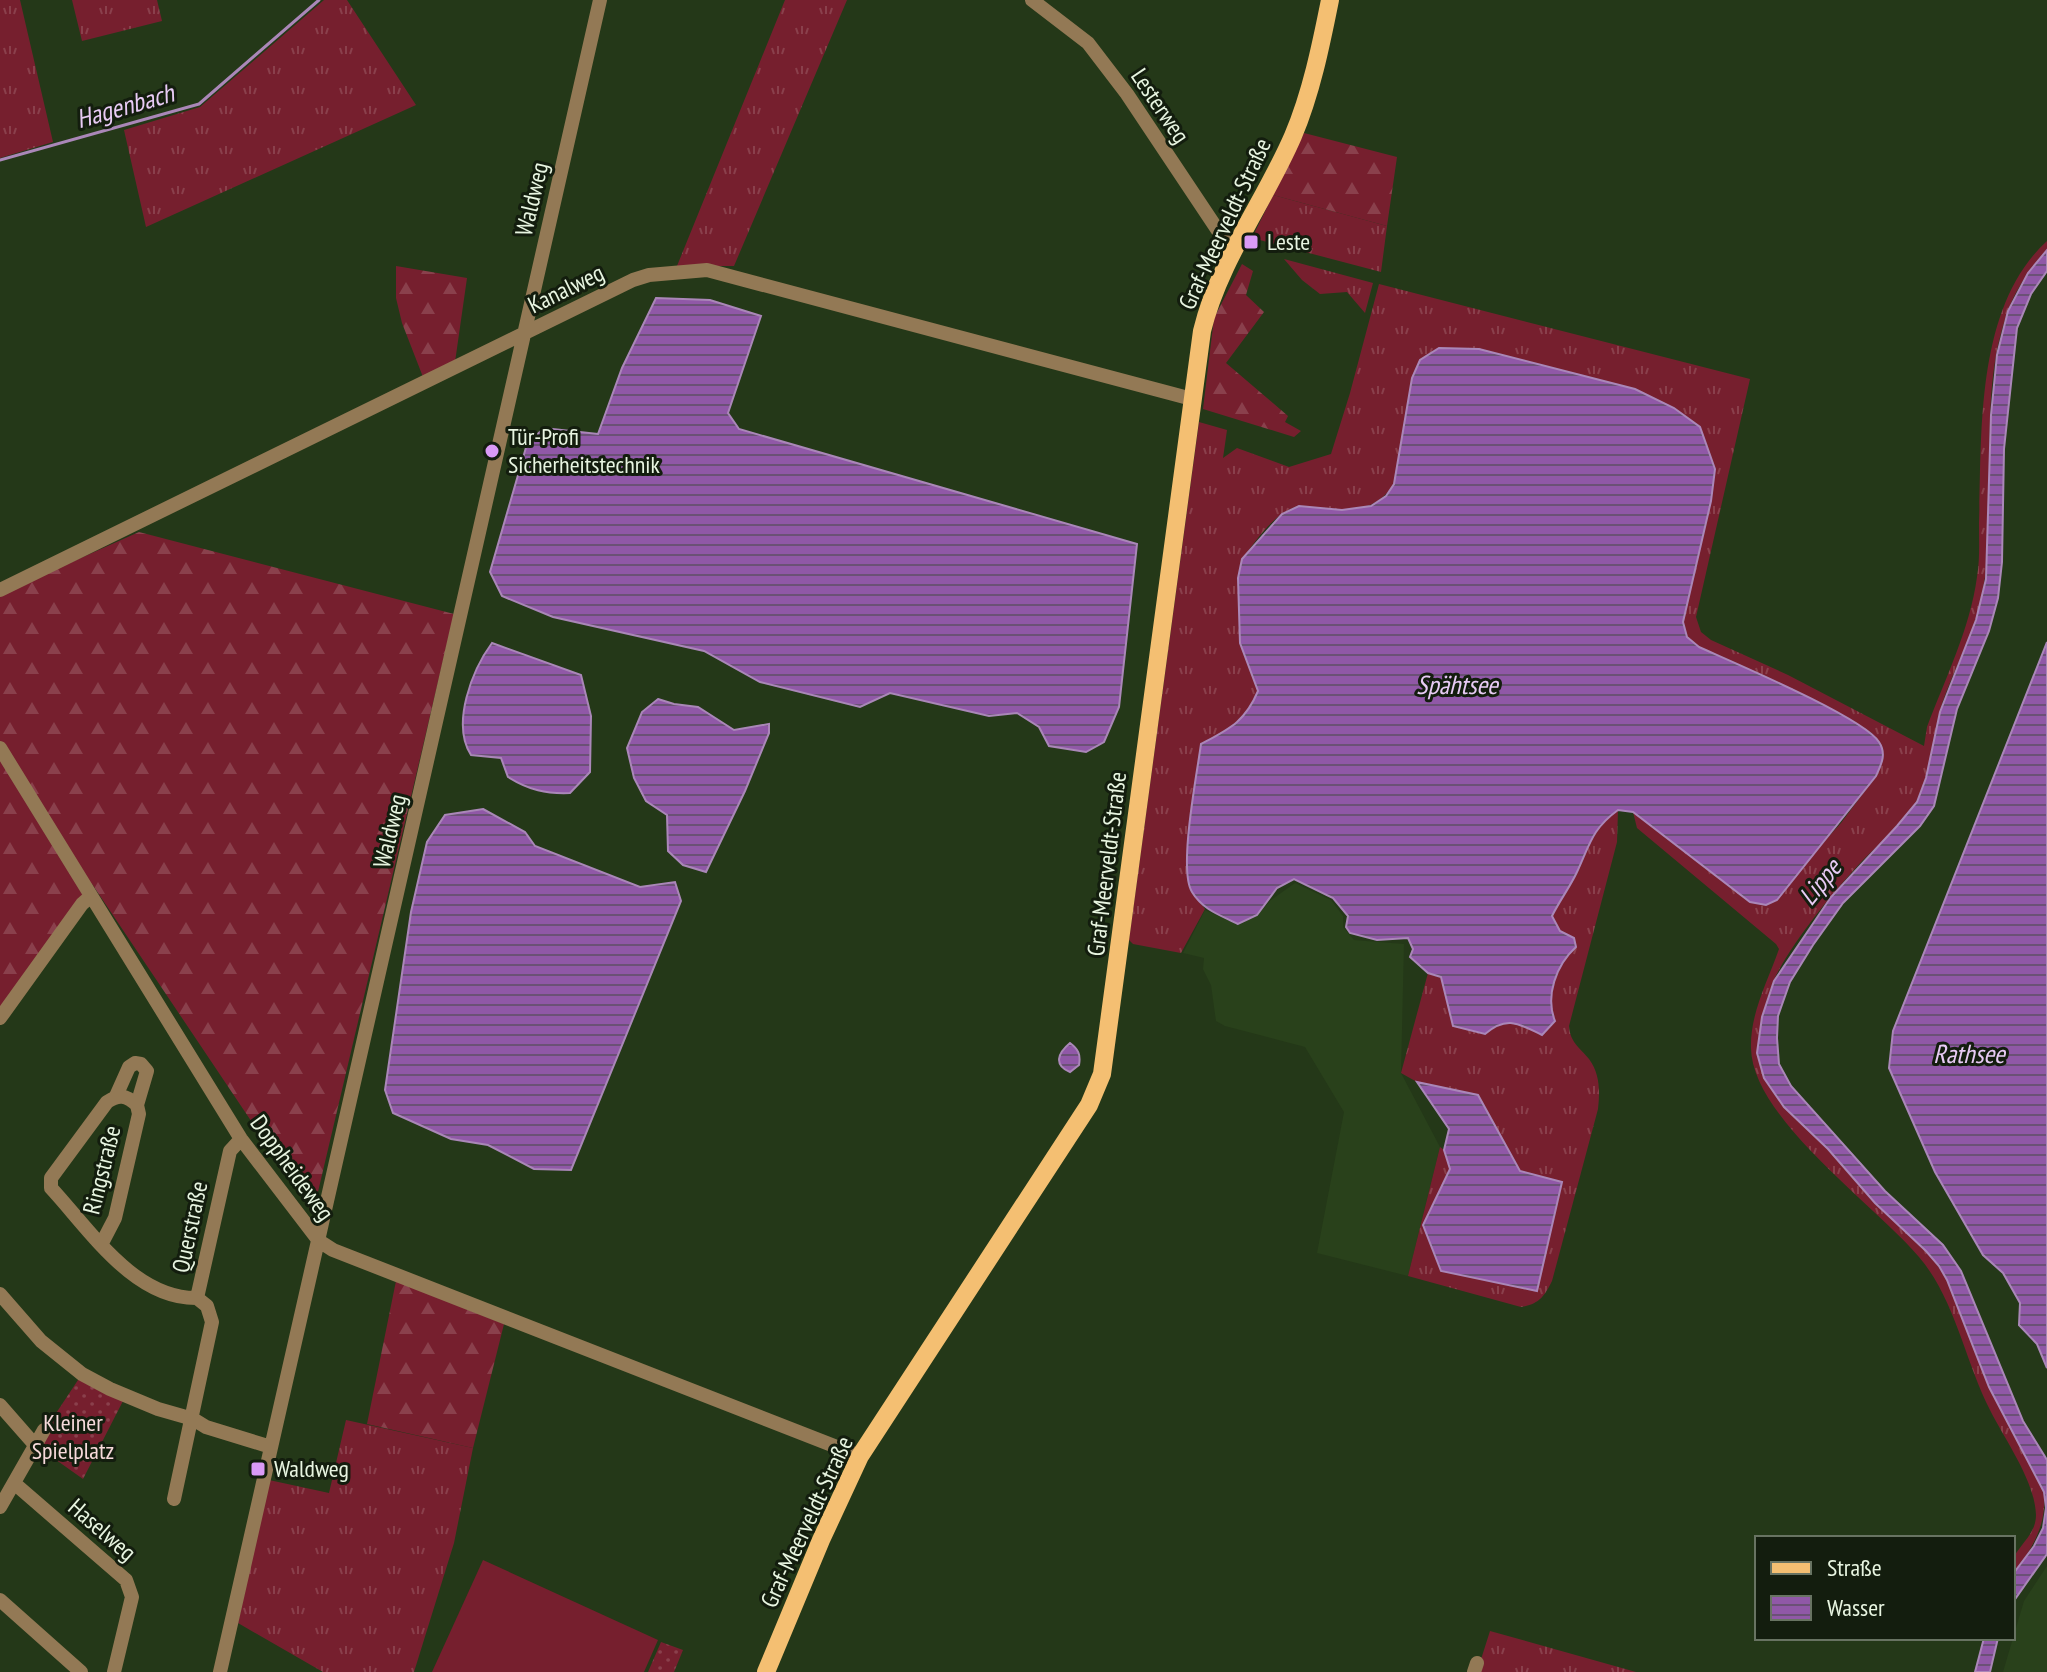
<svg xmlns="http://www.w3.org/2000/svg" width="2047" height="1672" viewBox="0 0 2047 1672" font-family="'PT Sans Narrow',sans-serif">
	<defs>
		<pattern id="grass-tufts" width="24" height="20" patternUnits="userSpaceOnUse" patternTransform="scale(2)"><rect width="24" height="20" fill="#761f2e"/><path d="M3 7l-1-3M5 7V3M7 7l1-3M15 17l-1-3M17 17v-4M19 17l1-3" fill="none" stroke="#8a404c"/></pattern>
		<pattern id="forest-firs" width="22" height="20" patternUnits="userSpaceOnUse" patternTransform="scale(2)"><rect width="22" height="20" fill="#761f2e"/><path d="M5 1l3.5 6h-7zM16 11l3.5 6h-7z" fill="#8a404c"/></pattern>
		<pattern id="park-dots" width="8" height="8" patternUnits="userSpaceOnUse" patternTransform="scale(2)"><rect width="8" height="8" fill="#761f2e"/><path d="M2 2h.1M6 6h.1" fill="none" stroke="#8a404c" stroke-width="1.8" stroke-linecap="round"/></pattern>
		<pattern id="water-rules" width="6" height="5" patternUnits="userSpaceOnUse" patternTransform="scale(2)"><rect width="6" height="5" fill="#9058a7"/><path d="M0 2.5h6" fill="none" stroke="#6b5176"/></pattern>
	</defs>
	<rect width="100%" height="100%" fill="#243818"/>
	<path fill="#29411b" d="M 1295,883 L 1331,900 L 1343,916 L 1343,927 L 1354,940 L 1404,944 L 1401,1073 L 1440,1147 L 1408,1276 L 1317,1253 L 1344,1112 L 1305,1047 L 1225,1026 L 1216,1021 L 1211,985 L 1203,969 L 1204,958 L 1183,953 L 1205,910 L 1239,925 L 1258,914 L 1271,900 Z
		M 2047,1566 L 2047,1672 L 2003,1672 L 2024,1601 Z"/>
	<path fill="url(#grass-tufts)" d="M 0,0 L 20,0 L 53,142 L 0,158 Z
		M 72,0 L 157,0 L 162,21 L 82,41 Z
		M 324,0 L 347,0 L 416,105 L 146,227 L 124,130 L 200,107 Z
		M 785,0 L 847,0 L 734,266 L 677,266 Z
		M 1273,195 L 1387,226 L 1381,272 L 1252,238 Z
		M 2047,241 L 2047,250 C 2031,268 2016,288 2008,311 C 1972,408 2006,519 1976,618 C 1966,651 1948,681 1939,714 C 1932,742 1932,777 1916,802 C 1903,824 1881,842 1863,860 C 1834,891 1790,944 1773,982 C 1764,1005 1760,1029 1757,1053 C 1791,1099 1824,1147 1863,1190 C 1890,1219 1927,1244 1947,1280 L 1989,1387 L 2044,1492 C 2047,1526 2032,1548 2013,1575 C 2013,1570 2012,1562 2014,1557 C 2022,1542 2036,1533 2036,1515 C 2035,1481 2005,1440 1990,1410 C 1965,1361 1955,1299 1919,1257 C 1874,1204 1752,1118 1751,1048 C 1750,1013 1768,981 1779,949 L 1776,944 L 1637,828 L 1633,812 L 1750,902 L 1766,905 L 1841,823 L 1876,776 L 1872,733 L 1805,696 L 1699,647 L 1687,637 L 1683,622 L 1711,501 L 1420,360 L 1412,378 L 1394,484 C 1375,512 1352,511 1321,508 C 1313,508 1303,505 1296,507 C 1273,514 1256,541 1242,559 L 1240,643 L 1258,691 C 1245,722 1229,729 1201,744 L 1190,890 L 1205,909 L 1181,953 L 1133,944 L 1129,940 L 1199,422 L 1227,430 L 1223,458 L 1237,448 L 1289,467 L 1331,454 L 1350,393 L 1379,284 L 1750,379 L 1696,617 L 1701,632 L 1711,640 L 1788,675 L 1924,746 L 1927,727 C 1945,679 1970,629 1977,577 C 1980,560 1979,541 1979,523 C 1982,432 1975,307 2047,241 Z
		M 1284,259 L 1373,283 L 1365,313 L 1347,292 L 1320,294 L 1302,280 Z
		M 1618,810 L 1617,842 L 1569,1026 C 1570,1042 1579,1047 1589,1059 C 1600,1074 1600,1091 1598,1109 L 1552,1281 C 1544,1297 1539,1304 1521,1307 L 1408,1276 L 1440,1147 L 1444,1150 L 1450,1169 L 1423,1225 L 1562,1182 L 1520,1171 L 1478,1095 L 1417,1082 L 1401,1073 L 1428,973 L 1441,977 L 1497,1023 L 1515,1022 L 1542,1035 L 1555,1021 C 1543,991 1563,965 1574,938 L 1560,931 L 1552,917 L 1562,894 L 1576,876 L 1591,838 L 1602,821 Z
		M 346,1420 L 473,1448 L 454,1543 L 414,1672 L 323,1672 L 238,1623 L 269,1480 L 329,1493 Z
		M 1490,1631 L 1636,1672 L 1477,1672 Z"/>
	<path fill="url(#forest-firs)" d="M 1304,133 L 1397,157 L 1387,226 L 1273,195 Z
		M 1242,264 L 1253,271 L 1246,295 L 1264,312 L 1226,363 L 1288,416 L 1285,422 L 1301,431 L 1294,437 L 1203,409 L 1214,318 Z
		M 396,266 L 467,278 L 455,362 L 423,377 L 402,323 L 396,298 Z
		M 139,532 L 454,614 L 313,1213 L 92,884 L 0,1008 L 0,594 Z
		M 396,1281 L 504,1324 L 473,1448 L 367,1424 Z"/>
	<path fill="url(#park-dots)" d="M 82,1374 L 123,1401 L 83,1479 L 35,1445 Z
		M 661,1642 L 683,1650 L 674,1672 L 648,1672 Z"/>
	<path fill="#761f2e" d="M 483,1560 L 658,1640 L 644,1672 L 432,1672 Z"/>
	<path fill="url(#water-rules)" stroke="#aa87b8" stroke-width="2" d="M 2047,250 L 2047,271 L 2031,294 L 2017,328 L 2004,449 L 2002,562 L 1998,598 L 1989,631 L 1957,709 L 1934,806 L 1920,826 L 1843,903 L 1813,945 L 1790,982 L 1778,1016 L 1777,1038 L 1779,1064 L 1791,1086 L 1885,1191 L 1943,1245 L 1961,1271 L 2023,1421 L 2047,1460 L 2047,1554 L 2013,1602 L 2013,1574 L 2034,1546 L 2043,1528 L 2046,1508 L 2044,1492 L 1989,1387 L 1947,1280 L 1939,1266 L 1926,1251 L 1875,1203 L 1828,1149 L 1784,1107 L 1764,1078 L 1757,1053 L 1762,1017 L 1774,981 L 1831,897 L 1897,826 L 1917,802 L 1926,778 L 1940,712 L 1976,620 L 1986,579 L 1991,415 L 1997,355 L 2008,311 L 2028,273 Z
		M 656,298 L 710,300 L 761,316 L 728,413 L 739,429 L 1137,544 L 1119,707 L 1104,742 L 1086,752 L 1049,746 L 1039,727 L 1017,713 L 989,716 L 890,693 L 860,707 L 760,682 L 704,651 L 553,617 L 502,596 L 490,572 L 527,444 L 544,428 L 598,434 L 622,368 Z
		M 1439,348 L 1479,349 L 1635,389 L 1674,408 L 1700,427 L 1715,469 L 1711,501 L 1683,622 L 1687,637 L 1699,647 C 1732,662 1863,717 1879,742 C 1887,754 1881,765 1876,776 L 1777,900 L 1766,905 L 1750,902 L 1633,812 L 1618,810 C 1592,829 1590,844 1577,872 C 1570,887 1560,900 1552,916 L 1560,931 L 1574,938 L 1576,947 C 1556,965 1545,996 1555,1021 L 1542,1035 C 1519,1024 1507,1015 1485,1034 L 1453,1026 L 1441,977 L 1428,973 L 1410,957 L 1413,949 L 1408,938 L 1377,940 L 1350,933 L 1346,927 L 1348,916 L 1333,898 L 1294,879 L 1277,888 L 1257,915 L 1238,924 C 1220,915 1203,910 1192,892 C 1178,870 1197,774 1201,744 C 1229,729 1245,722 1258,691 L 1240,643 L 1238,578 L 1242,559 L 1282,514 L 1299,506 L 1342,510 L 1371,506 L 1386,496 L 1394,484 L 1412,378 L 1420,360 Z
		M 2047,642 L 2047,1368 L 2037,1344 L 2019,1325 L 2020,1303 L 2003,1273 L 1983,1255 L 1935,1172 L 1889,1068 L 1893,1031 Z
		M 492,643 L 581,675 L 591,716 L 590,772 L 570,793 C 546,794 529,790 508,777 L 501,758 L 471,755 C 451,724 472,670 492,643 Z
		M 658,699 L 674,704 L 698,707 L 734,730 L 769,724 L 769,733 L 745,791 L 706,872 L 683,865 L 668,851 L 667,815 L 646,801 L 634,778 L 627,748 L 642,712 Z
		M 483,809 L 525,832 L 535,846 L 640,887 L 675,882 L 681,901 L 571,1170 L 534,1169 L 488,1145 L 451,1139 L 393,1113 L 385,1090 L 411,912 L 427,842 L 445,815 Z
		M 1070,1043 C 1078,1049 1081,1054 1079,1065 L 1070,1072 C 1053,1065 1058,1053 1070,1043 Z
		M 1417,1082 L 1478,1095 L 1520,1171 L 1562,1182 L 1537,1291 L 1441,1271 L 1423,1225 L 1450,1169 L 1444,1150 L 1449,1129 Z
		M 1984,1638 L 1998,1638 L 1990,1672 L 1975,1672 Z"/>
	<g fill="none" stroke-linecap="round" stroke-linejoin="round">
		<path stroke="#aa87b8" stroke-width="3" d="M 0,160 L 199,104 L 319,0"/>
		<path stroke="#937955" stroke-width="14" d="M 1032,0 L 1088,43 L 1127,94 L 1227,244 L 1236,249
			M 0,590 L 633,280 L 649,275 L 707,270 L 1192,399
			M 0,748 L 241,1139 L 319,1241 L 333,1250 L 860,1456
			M 0,1018 L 82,904 L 91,896
			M 116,1096 L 129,1067 L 135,1063 L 141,1064 L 147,1071 L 137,1105
			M 102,1243 L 115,1218 L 139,1114 L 137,1105 C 126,1095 119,1094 107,1102 L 51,1178 L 51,1188 C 90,1230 134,1299 197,1298
			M 0,1294 L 41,1341 L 82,1374 L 110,1389 L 158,1409 L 193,1419 L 206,1427 L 271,1447
			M 0,1405 L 35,1445
			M 14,1483 L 126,1580 L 132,1597 L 114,1672
			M 174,1499 L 212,1322 L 207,1306 L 197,1298 L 230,1151 L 241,1139
			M 0,1507 L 44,1430
			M 0,1600 L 81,1672
			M 220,1672 L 600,0
			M 1474,1672 L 1477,1663"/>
		<path stroke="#f4bf72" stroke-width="18" d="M 766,1672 L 821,1540 L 860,1456 L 1089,1105 L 1102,1074 L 1202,331 C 1219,261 1265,201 1293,136 C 1311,94 1321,45 1330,0"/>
	</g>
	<g fill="#da9af6" stroke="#131d0e" stroke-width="3">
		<rect x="1243" y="234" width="16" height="16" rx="4"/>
		<circle cx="492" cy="451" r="8"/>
		<rect x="250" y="1461" width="16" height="16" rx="4"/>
	</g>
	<g text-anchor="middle" stroke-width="6" stroke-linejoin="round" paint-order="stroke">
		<g font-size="24" fill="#e8f5e1" stroke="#131d0e">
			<text transform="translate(1160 106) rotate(56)" y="8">Lesterweg</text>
			<text transform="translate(532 199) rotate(-77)" y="8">Waldweg</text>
			<text transform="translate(1225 224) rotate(-65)" y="8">Graf-Meerveldt-Straße</text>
			<text transform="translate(566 289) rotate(-26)" y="8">Kanalweg</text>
			<text transform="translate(390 831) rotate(-77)" y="8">Waldweg</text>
			<text transform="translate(1107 864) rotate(-83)" y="8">Graf-Meerveldt-Straße</text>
			<text transform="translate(292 1168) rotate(54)" y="8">Doppheideweg</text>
			<text transform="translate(102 1170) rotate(-76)" y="8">Ringstraße</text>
			<text transform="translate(190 1227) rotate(-78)" y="8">Querstraße</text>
			<text transform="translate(807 1522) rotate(-65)" y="8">Graf-Meerveldt-Straße</text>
			<text transform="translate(102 1530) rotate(41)" y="8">Haselweg</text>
		</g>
		<g font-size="24" fill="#e8f5e1" stroke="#131d0e" text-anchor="start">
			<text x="1267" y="250">Leste</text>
			<text x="508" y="445">Tür-Profi<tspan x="508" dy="28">Sicherheitstechnik</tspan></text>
			<text x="274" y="1477">Waldweg</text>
		</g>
		<g font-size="24" fill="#f7dadb" stroke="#131d0e">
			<text x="73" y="1431">Kleiner<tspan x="73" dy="28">Spielplatz</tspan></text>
		</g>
		<g font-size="26" font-style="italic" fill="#e8cbf5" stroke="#131d0e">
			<text transform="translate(125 106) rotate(-16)" y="9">Hagenbach</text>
			<text x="1457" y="694">Spähtsee</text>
			<text transform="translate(1820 882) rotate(-51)" y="9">Lippe</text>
			<text x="1969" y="1063">Rathsee</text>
		</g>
	</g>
	<rect x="1755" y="1536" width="260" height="104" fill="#131d0e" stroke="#687362" stroke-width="2"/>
	<rect x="1771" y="1562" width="40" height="12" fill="#f4bf72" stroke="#687362" stroke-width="2"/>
	<text x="1827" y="1576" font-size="24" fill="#e8f5e1">Straße</text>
	<rect x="1771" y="1596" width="40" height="24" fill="url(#water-rules)" stroke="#687362" stroke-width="2"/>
	<text x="1827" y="1616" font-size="24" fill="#e8f5e1">Wasser</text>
</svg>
